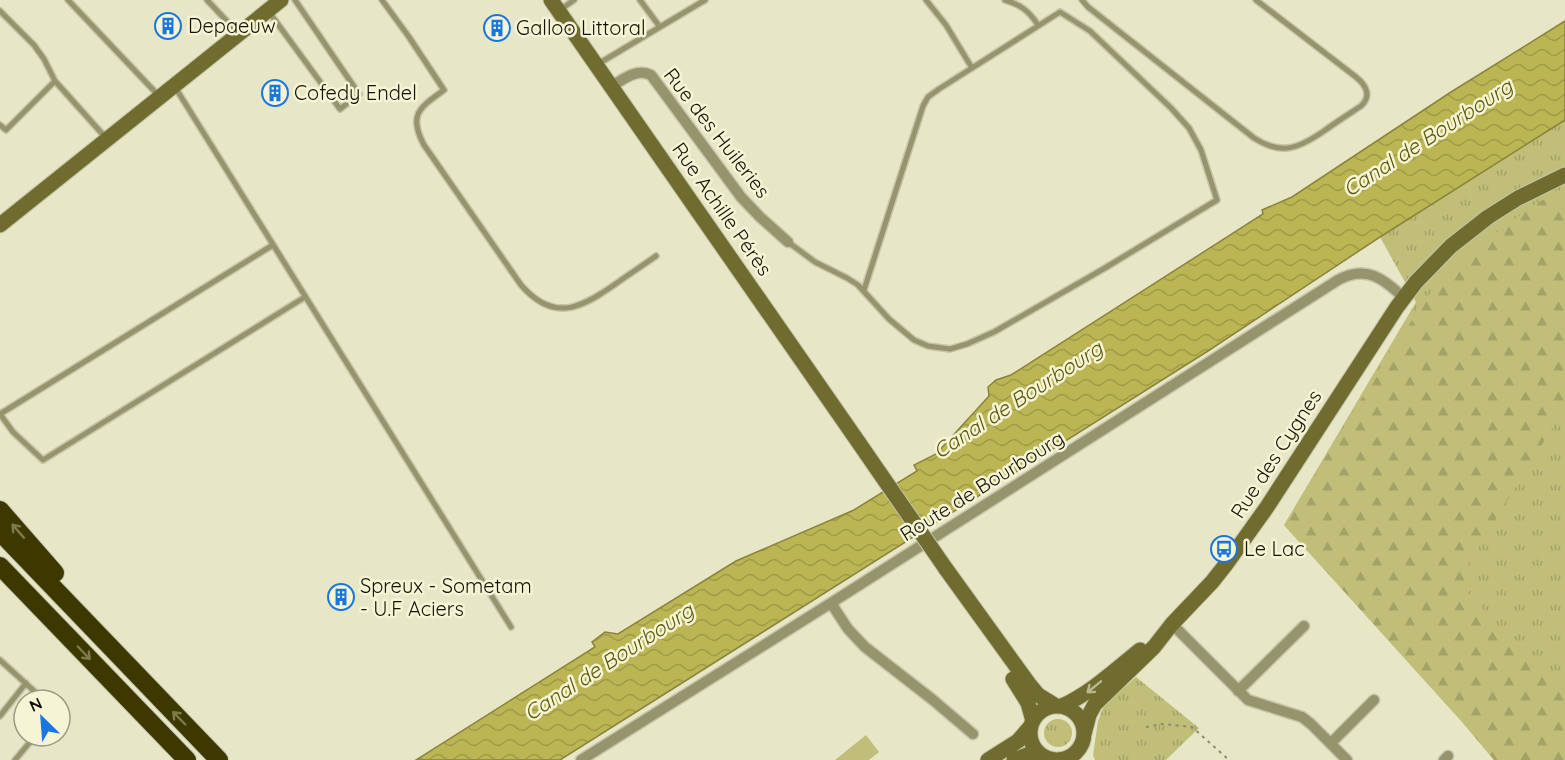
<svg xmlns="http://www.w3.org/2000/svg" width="1565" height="760" viewBox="0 0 1565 760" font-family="Quicksand,sans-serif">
	<defs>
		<pattern id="grass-tufts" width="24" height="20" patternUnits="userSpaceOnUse" patternTransform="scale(1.5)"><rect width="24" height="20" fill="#c1be7a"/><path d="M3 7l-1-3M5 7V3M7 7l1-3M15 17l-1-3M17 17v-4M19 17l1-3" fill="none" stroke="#a5a268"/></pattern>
		<pattern id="forest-firs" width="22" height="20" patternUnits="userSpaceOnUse" patternTransform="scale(1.5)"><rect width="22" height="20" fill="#c1be7a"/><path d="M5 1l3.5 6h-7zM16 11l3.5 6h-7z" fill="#a5a268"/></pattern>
		<pattern id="water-waves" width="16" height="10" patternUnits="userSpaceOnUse" patternTransform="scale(1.5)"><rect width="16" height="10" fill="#bbb554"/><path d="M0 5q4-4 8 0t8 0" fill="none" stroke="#a09b48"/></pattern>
	</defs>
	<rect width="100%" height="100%" fill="#e7e7c8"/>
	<path fill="url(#grass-tufts)" d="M 1565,120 L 1565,760 L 1494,760 L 1463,723 L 1284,525 L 1416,302 L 1380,237 Z
		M 1136,677 L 1199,728 L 1166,760 L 1095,760 L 1093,755 L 1098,721 L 1104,705 Z
		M1044 733a14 14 0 1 1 28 0a14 14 0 1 1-28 0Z"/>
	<path fill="url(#forest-firs)" d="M 1565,191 L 1565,412 L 1559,417 L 1464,571 L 1466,591 L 1565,697 L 1565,760 L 1494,760 L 1463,723 L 1284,525 L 1388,355 L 1449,267 L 1538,202 Z"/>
	<path fill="#c1be7a" d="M 866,735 L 879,752 L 869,760 L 835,760 Z"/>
	<path fill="url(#water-waves)" stroke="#89843d" stroke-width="1.5" d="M 1565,21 L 1565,120 L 1380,237 L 1208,351 L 560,760 L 416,760 L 595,647 L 592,642 L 605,632 L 618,634 L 736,561 L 854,510 L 917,471 L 914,465 L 936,454 L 989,396 L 988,387 L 996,380 L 1011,375 L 1263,214 L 1262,210 L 1292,197 L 1451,92 Z"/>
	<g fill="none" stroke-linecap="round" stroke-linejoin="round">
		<defs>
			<path id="lane" d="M 68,0 L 159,96
				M 207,0 L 239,34
				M 382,0 L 409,37 L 444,90 C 419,108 408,115 424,145 L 521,285 C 553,322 580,309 614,285 C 628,275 642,266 656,256
				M 640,0 L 660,27
				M 926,0 L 946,25 L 972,68
				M 1005,0 C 1021,5 1029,11 1038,25
				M 1082,0 L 1088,7 L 1254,138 C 1282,156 1299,148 1324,131 C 1336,122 1349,114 1361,106 C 1372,96 1366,85 1356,77 L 1256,0
				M 560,10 L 574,0
				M 0,11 L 34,45 L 44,59 L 55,81 L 106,138
				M 269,12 L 340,109 L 359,94 L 295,0
				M 598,64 L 705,0
				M 175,87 L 511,627
				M 0,125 L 6,130 L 55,81
				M 788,242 L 815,262 L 847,278 L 858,285 L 889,319 L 914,340 L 928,346 L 950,349 L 967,344 L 994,332 L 1105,268 L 1217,200 L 1201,150 L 1189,128 L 1171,108 L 1090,31 L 1060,12 L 939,89 L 928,97 L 923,106 L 864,290
				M 273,245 L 0,414 L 13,432 L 43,460 L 305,297
				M 0,660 L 44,700
				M 0,716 L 26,683
				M 15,760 L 35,736"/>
			<path id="street" d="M 611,87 C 623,79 637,68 651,75 L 741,197 L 760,217 L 788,242
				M 831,603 L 848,629 L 865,647 L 933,700 L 973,734
				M 1172,624 L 1248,700 L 1302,717 L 1311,724 L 1347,760
				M 1238,691 L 1304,626
				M 1331,743 L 1374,700
				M 581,760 L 831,603 L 1338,280 C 1366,265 1383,278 1404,298
				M 1444,760 L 1448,756"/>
			<path id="secondary" d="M 551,0 L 859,443
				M 0,225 L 281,0
				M 946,569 L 1029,684 L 1038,695 L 1056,706
				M 1013,679 L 1028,703 L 1033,721
				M 1062,706 C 1091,693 1115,670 1140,650
				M1030 733a27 27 0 1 1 54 0a27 27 0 1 1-54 0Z
				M 1084,734 L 1089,715 L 1095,704 L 1154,647 L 1172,624 L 1212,582 L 1227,563 L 1267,507 L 1397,307 L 1416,282 L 1451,246 L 1488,217 L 1518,198 L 1565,175
				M 988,760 L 1018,741 L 1031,726
				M 1014,760 L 1027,755 L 1044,757"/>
			<path id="highway" d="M 0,510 L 55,573
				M 0,532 L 219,760
				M 0,566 L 187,760"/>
		</defs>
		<use href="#lane" stroke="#c5c5a9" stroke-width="8"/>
		<use href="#street" stroke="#c5c5a9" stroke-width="13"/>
		<use href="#secondary" stroke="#c5c5a9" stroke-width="17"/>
		<use href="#highway" stroke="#c5c5a9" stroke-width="20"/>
		<path stroke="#8b8b75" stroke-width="2" stroke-dasharray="3 4.5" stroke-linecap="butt" d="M 1146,727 L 1162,724 L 1192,727 L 1229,760"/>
		<use href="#lane" stroke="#95946d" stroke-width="5"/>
		<use href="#street" stroke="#95946d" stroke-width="10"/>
		<use href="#secondary" stroke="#706c30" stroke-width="15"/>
		<use href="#highway" stroke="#3c3800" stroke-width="18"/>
		<defs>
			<path id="secondary-bridge" d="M 859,443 L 946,569"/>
		</defs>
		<use href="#secondary-bridge" stroke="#c5c5a9" stroke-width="17" stroke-linecap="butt"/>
		<use href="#secondary-bridge" stroke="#706c30" stroke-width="15"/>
	</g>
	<defs><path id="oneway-shaft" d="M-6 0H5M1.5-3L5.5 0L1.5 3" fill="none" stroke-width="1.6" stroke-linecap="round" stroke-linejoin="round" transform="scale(1.5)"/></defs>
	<g stroke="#7d7a4b">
		<use href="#oneway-shaft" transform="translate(18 531) rotate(-131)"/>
		<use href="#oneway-shaft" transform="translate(84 653) rotate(46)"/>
		<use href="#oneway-shaft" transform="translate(179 718) rotate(-134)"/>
	</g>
	<use stroke="#b9b78b" href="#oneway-shaft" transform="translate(1094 687) rotate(141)"/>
	<defs>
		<symbol id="building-ring" viewBox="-11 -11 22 22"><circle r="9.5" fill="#f5f4d5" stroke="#1a76df" stroke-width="1.5"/><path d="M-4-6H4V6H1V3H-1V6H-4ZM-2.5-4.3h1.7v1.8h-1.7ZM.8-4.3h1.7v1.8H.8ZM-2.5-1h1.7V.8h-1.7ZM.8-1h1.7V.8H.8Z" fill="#1a76df"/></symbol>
		<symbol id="bus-ring" viewBox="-11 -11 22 22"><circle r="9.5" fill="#f5f4d5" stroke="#1a76df" stroke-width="1.5"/><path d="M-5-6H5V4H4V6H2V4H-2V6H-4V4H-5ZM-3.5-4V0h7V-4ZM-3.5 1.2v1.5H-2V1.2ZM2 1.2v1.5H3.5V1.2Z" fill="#1a76df"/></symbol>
	</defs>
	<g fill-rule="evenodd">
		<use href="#building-ring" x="153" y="11" width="30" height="30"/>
		<use href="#building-ring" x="482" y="13" width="30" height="30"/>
		<use href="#building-ring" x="260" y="78" width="30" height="30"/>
		<use href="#bus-ring" x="1209" y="534" width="30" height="30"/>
		<use href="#building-ring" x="326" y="582" width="30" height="30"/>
	</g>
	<g text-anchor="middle" stroke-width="5" stroke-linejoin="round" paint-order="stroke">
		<g font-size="20" fill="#131207" stroke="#f5f4d5" text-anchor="start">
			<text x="188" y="33">Depaeuw</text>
			<text x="516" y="35">Galloo Littoral</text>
			<text x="294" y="100">Cofedy Endel</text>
			<text x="1244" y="556">Le Lac</text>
			<text x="360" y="593">Spreux - Sometam<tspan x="360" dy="23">- U.F Aciers</tspan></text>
		</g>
		<g font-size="20" fill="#131207" stroke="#f5f4d5">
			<text transform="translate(717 133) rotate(52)" y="7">Rue des Huileries</text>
			<text transform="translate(722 209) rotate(55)" y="7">Rue Achille Pérès</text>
			<text transform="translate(1276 454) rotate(-57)" y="7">Rue des Cygnes</text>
			<text transform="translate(982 486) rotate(-32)" y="7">Route de Bourbourg</text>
		</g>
		<g font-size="21" font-style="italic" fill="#5b570b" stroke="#f5f4d5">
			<text transform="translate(1428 138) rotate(-33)" y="7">Canal de Bourbourg</text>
			<text transform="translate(1018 400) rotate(-33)" y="7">Canal de Bourbourg</text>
			<text transform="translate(609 662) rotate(-33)" y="7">Canal de Bourbourg</text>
		</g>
	</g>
	<g transform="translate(42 718) rotate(335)"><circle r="28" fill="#f5f4d5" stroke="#9b9a83" stroke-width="1.5"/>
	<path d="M0-4.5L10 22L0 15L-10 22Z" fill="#1a76df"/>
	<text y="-9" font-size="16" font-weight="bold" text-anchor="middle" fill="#131207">N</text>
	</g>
</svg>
